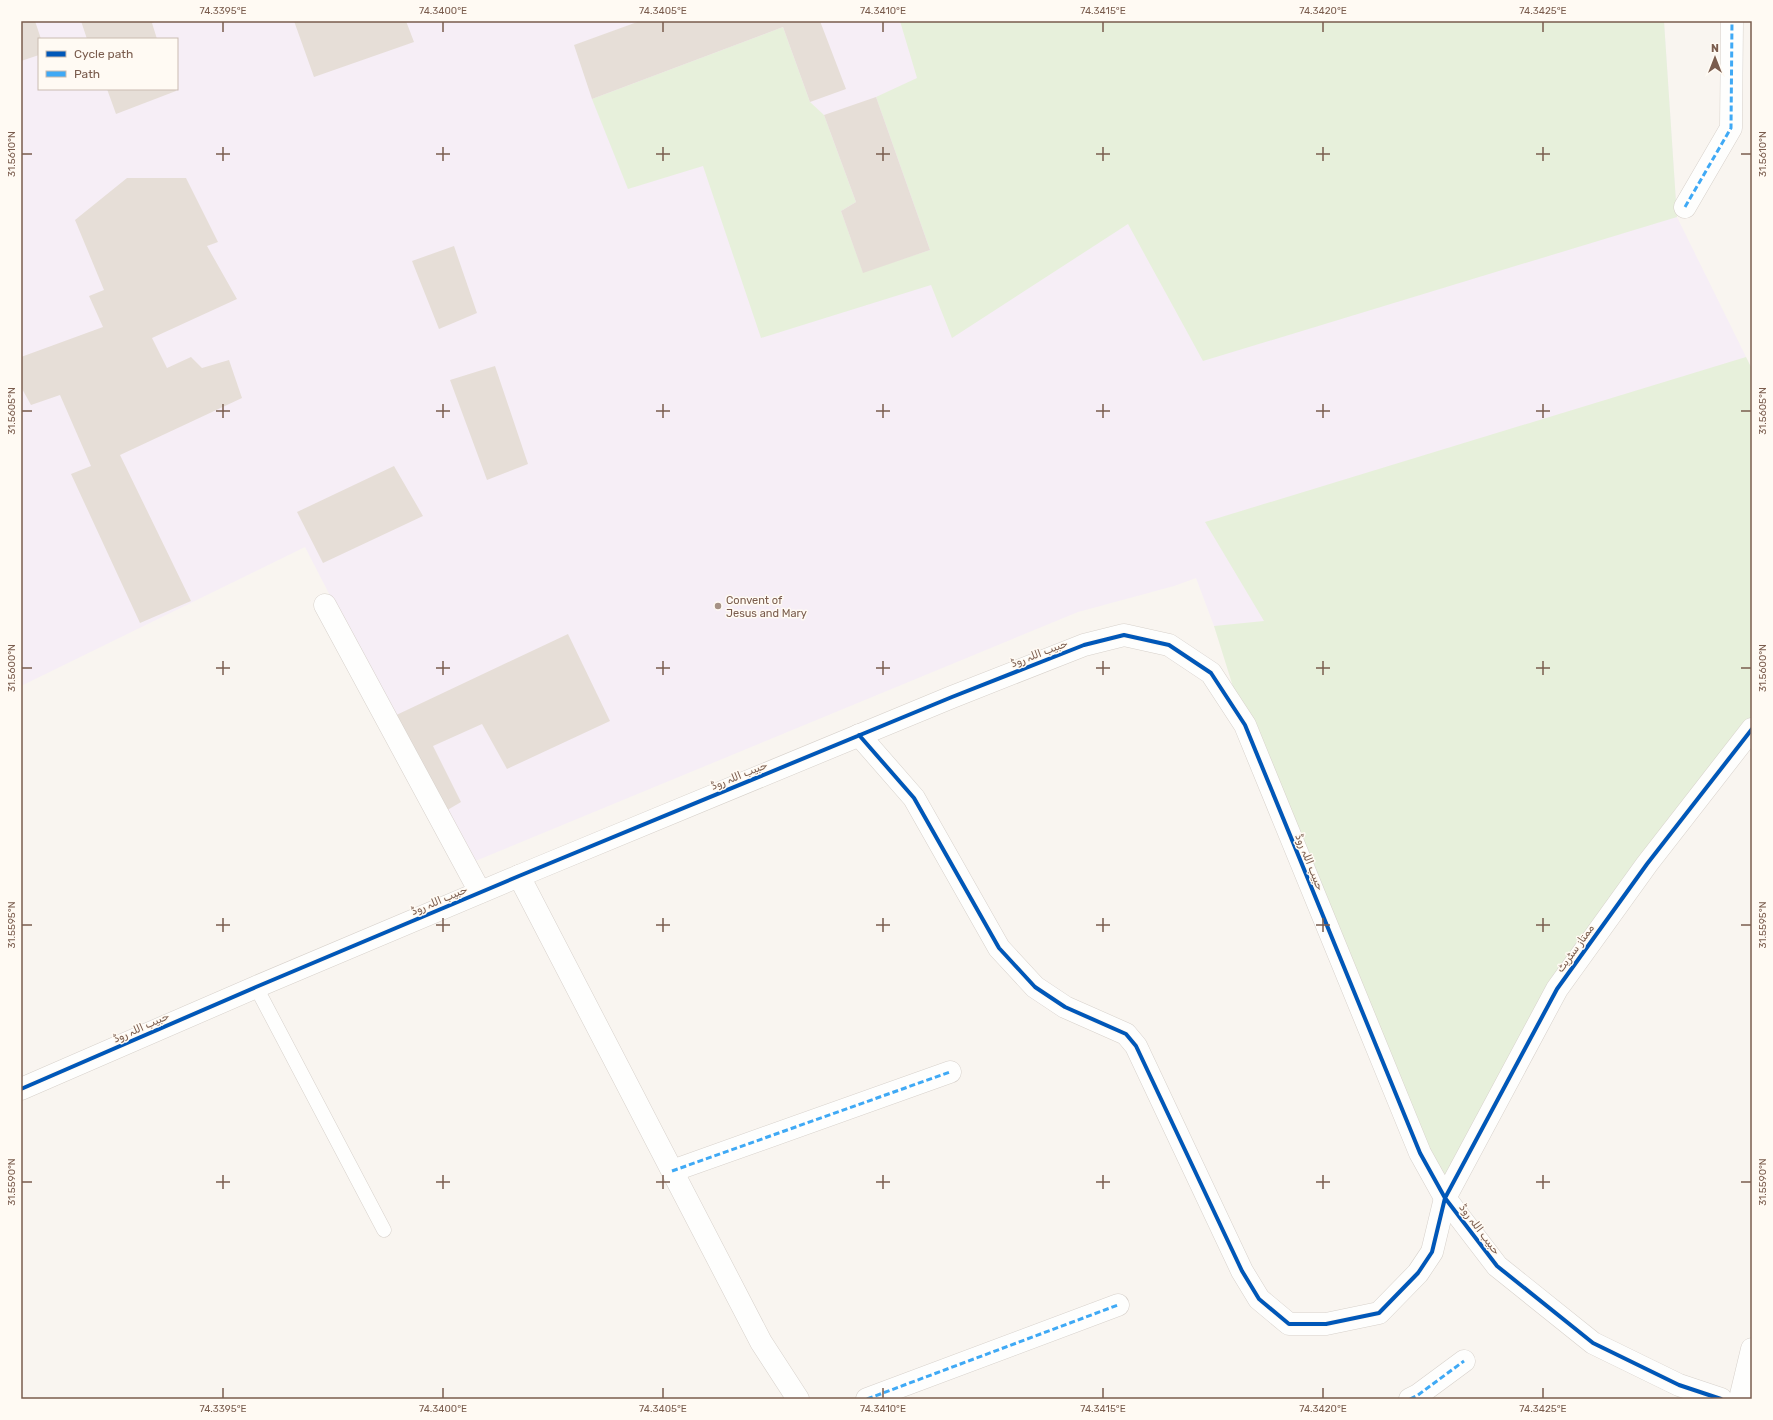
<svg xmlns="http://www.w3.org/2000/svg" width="1773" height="1420" viewBox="0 0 1773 1420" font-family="Rubik,Vazirmatn,sans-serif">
	<rect width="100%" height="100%" fill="#f9f5f0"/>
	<path fill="#f6eef6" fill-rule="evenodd" d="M 21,21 L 1664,21 L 1677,217 L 1752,369 L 1752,734 L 1557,989 L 1445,1198 L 1214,626 L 1196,578 L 1174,586 L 1078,612 L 468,864 L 305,547 L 21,686 ZM 39,39 L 177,39 L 177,89 L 39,89 Z"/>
	<path fill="#e7f0db" d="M 900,21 L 1664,21 L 1677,217 L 1203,361 L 1128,224 L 952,338 L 931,285 L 761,338 L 703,166 L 628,189 L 592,99 L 783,27 L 810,102 L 824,115 L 856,202 L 841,211 L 863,272 L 930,250 L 876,97 L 917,78 Z
		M 1746,357 L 1752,369 L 1752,734 L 1557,989 L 1445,1198 L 1245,725 L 1214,626 L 1264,621 L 1205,522 Z"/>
	<path fill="#e6ded7" d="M 21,21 L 35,21 L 41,39 L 39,39 L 39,55 L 21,61 Z
		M 81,21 L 157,21 L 152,23 L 157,39 L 87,39 Z
		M 294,21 L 406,21 L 414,42 L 314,77 Z
		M 640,21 L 820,21 L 846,89 L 810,102 L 783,27 L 592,99 L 574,45 Z
		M 107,89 L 175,89 L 176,91 L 116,114 Z
		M 876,97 L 930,250 L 863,273 L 841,211 L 856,202 L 824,115 Z
		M 127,178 L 186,178 L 218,242 L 207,246 L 237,299 L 152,338 L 167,368 L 191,357 L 202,368 L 229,360 L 242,398 L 120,455 L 191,601 L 140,623 L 71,474 L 91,466 L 60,395 L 31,405 L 21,387 L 21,357 L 103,327 L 89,296 L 104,290 L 75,220 Z
		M 454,246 L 477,313 L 439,329 L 412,261 Z
		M 495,366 L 528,464 L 487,480 L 450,380 Z
		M 394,466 L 423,516 L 323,563 L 297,512 Z
		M 568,634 L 610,721 L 507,769 L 482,724 L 433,746 L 461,802 L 439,815 L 390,718 Z"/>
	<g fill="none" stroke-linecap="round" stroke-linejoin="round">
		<defs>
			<path id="service" d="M 256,987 L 384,1230"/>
			<path id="minor" d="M 1685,207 L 1731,128 L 1732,21
				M 325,605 L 480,892
				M 859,735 L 914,798 L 999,948 L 1035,987 L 1065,1007 L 1126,1034 L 1136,1046 L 1242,1271 L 1259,1299 L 1289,1324 L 1326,1324 L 1379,1313 L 1418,1273 L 1432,1252 L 1445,1198
				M 519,876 L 761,1342 L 798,1399
				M 672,1171 L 950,1072
				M 867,1399 L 1118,1305
				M 1410,1399 L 1418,1395 L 1464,1361
				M 1740,1399 L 1752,1349"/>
			<path id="tertiary" d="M 21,1089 L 256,987 L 519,876 L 952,697 L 1084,645 L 1124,635 L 1169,645 L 1211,673 L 1245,725 L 1420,1153 L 1445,1198 L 1497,1266 L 1593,1343 L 1679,1385 L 1721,1399
				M 1445,1198 L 1557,989 L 1647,864 L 1752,729"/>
		</defs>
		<use href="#service" stroke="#d7d1cb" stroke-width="15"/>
		<use href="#minor" stroke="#d7d1cb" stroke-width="23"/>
		<use href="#tertiary" stroke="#d7d1cb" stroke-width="23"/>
		<use href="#service" stroke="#fefefd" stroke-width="14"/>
		<use href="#minor" stroke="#fefefd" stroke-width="22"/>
		<use href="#tertiary" stroke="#fefefd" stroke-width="22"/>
		<path stroke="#3fa9f5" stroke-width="3" stroke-dasharray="6 3" stroke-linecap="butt" d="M 1685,207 L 1731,128 L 1732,21
			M 672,1171 L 950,1072
			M 867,1399 L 1118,1305
			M 1410,1399 L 1418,1395 L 1464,1361"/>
		<defs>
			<path id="cycleway" d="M 859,735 L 914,798 L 999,948 L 1035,987 L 1065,1007 L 1126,1034 L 1136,1046 L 1242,1271 L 1259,1299 L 1289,1324 L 1326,1324 L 1379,1313 L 1418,1273 L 1432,1252 L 1445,1198 L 1557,989 L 1647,864 L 1752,729
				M 21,1089 L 256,987 L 519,876 L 952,697 L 1084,645 L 1124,635 L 1169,645 L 1211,673 L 1245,725 L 1420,1153 L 1445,1198 L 1497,1266 L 1593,1343 L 1679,1385 L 1721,1399"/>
		</defs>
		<use href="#cycleway" stroke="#fffaf3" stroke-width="6"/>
		<use href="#cycleway" stroke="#0057b8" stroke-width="4"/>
	</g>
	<path fill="none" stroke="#7a5c4d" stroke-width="1.5" d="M 223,22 L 223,32M 443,22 L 443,32M 663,22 L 663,32M 883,22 L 883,32M 1103,22 L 1103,32M 1323,22 L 1323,32M 1543,22 L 1543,32M 223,147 L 223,161M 443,147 L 443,161M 663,147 L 663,161M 883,147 L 883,161M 1103,147 L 1103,161M 1323,147 L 1323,161M 1543,147 L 1543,161M 22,154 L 32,154M 216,154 L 230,154M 436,154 L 450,154M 656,154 L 670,154M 876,154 L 890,154M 1096,154 L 1110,154M 1316,154 L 1330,154M 1536,154 L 1550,154M 1741,154 L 1751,154M 223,404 L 223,418M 443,404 L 443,418M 663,404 L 663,418M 883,404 L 883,418M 1103,404 L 1103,418M 1323,404 L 1323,418M 1543,404 L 1543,418M 22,411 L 32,411M 216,411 L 230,411M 436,411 L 450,411M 656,411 L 670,411M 876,411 L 890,411M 1096,411 L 1110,411M 1316,411 L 1330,411M 1536,411 L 1550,411M 1741,411 L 1751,411M 223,661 L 223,675M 443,661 L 443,675M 663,661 L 663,675M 883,661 L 883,675M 1103,661 L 1103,675M 1323,661 L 1323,675M 1543,661 L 1543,675M 22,668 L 32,668M 216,668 L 230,668M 436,668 L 450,668M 656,668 L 670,668M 876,668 L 890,668M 1096,668 L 1110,668M 1316,668 L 1330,668M 1536,668 L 1550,668M 1741,668 L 1751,668M 223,918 L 223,932M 443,918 L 443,932M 663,918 L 663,932M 883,918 L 883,932M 1103,918 L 1103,932M 1323,918 L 1323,932M 1543,918 L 1543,932M 22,925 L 32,925M 216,925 L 230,925M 436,925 L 450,925M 656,925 L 670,925M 876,925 L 890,925M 1096,925 L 1110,925M 1316,925 L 1330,925M 1536,925 L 1550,925M 1741,925 L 1751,925M 223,1175 L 223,1189M 443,1175 L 443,1189M 663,1175 L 663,1189M 883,1175 L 883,1189M 1103,1175 L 1103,1189M 1323,1175 L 1323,1189M 1543,1175 L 1543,1189M 22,1182 L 32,1182M 216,1182 L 230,1182M 436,1182 L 450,1182M 656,1182 L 670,1182M 876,1182 L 890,1182M 1096,1182 L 1110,1182M 1316,1182 L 1330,1182M 1536,1182 L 1550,1182M 1741,1182 L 1751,1182M 223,1388 L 223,1398M 443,1388 L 443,1398M 663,1388 L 663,1398M 883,1388 L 883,1398M 1103,1388 L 1103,1398M 1323,1388 L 1323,1398M 1543,1388 L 1543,1398"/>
	<circle fill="#a69286" stroke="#fffaf3" stroke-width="1.5" cx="718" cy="606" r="4"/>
	<g text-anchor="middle" stroke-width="3" stroke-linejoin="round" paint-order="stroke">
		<g font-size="11" fill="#7a5c4d" stroke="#fffaf3" text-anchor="start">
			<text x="726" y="604">Convent of<tspan x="726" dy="13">Jesus and Mary</tspan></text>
		</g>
		<g font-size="11" fill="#7a5c4d" stroke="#fffaf3">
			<text transform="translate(1039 653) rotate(-21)" y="4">حبیب اللہ روڈ</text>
			<text transform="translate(739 775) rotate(-22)" y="4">حبیب اللہ روڈ</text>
			<text transform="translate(1310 862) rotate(68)" y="4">حبیب اللہ روڈ</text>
			<text transform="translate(439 900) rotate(-23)" y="4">حبیب اللہ روڈ</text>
			<text transform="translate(1575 948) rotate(-54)" y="4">ممتاز سٹریٹ</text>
			<text transform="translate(141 1027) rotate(-24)" y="4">حبیب اللہ روڈ</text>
			<text transform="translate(1480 1229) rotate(53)" y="4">حبیب اللہ روڈ</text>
		</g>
	</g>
	<rect width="1773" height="1420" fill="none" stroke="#fffaf3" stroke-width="44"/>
	<rect x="38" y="38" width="140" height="52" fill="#fffaf3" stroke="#cabbb1"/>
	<rect x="46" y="51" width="20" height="6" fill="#0057b8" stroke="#cabbb1"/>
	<text x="74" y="58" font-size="12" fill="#7a5c4d">Cycle path</text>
	<rect x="46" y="71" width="20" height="6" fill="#3fa9f5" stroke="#cabbb1"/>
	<text x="74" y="78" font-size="12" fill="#7a5c4d">Path</text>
	<g transform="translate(1715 58)" stroke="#fffaf3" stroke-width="3" paint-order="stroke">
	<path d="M0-3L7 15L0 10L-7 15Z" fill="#7a5c4d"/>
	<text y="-6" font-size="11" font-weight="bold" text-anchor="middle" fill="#7a5c4d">N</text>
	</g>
	<rect x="22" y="22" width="1729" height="1376" fill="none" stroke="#7a5c4d" stroke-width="1.5"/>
	<g font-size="10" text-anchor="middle" fill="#7a5c4d">
		<text x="223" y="14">74.3395°E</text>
		<text x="443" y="14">74.3400°E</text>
		<text x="663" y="14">74.3405°E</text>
		<text x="883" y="14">74.3410°E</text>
		<text x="1103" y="14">74.3415°E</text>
		<text x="1323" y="14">74.3420°E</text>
		<text x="1543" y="14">74.3425°E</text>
		<text transform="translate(11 154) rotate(-90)" y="4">31.5610°N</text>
		<text transform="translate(1762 154) rotate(-90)" y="4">31.5610°N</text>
		<text transform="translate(11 411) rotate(-90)" y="4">31.5605°N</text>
		<text transform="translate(1762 411) rotate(-90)" y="4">31.5605°N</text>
		<text transform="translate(11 668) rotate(-90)" y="4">31.5600°N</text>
		<text transform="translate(1762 668) rotate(-90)" y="4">31.5600°N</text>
		<text transform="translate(11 925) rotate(-90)" y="4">31.5595°N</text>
		<text transform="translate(1762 925) rotate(-90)" y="4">31.5595°N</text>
		<text transform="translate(11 1182) rotate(-90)" y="4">31.5590°N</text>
		<text transform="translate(1762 1182) rotate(-90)" y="4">31.5590°N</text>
		<text x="223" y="1412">74.3395°E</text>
		<text x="443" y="1412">74.3400°E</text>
		<text x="663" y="1412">74.3405°E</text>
		<text x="883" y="1412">74.3410°E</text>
		<text x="1103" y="1412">74.3415°E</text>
		<text x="1323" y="1412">74.3420°E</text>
		<text x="1543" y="1412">74.3425°E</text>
	</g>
</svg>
